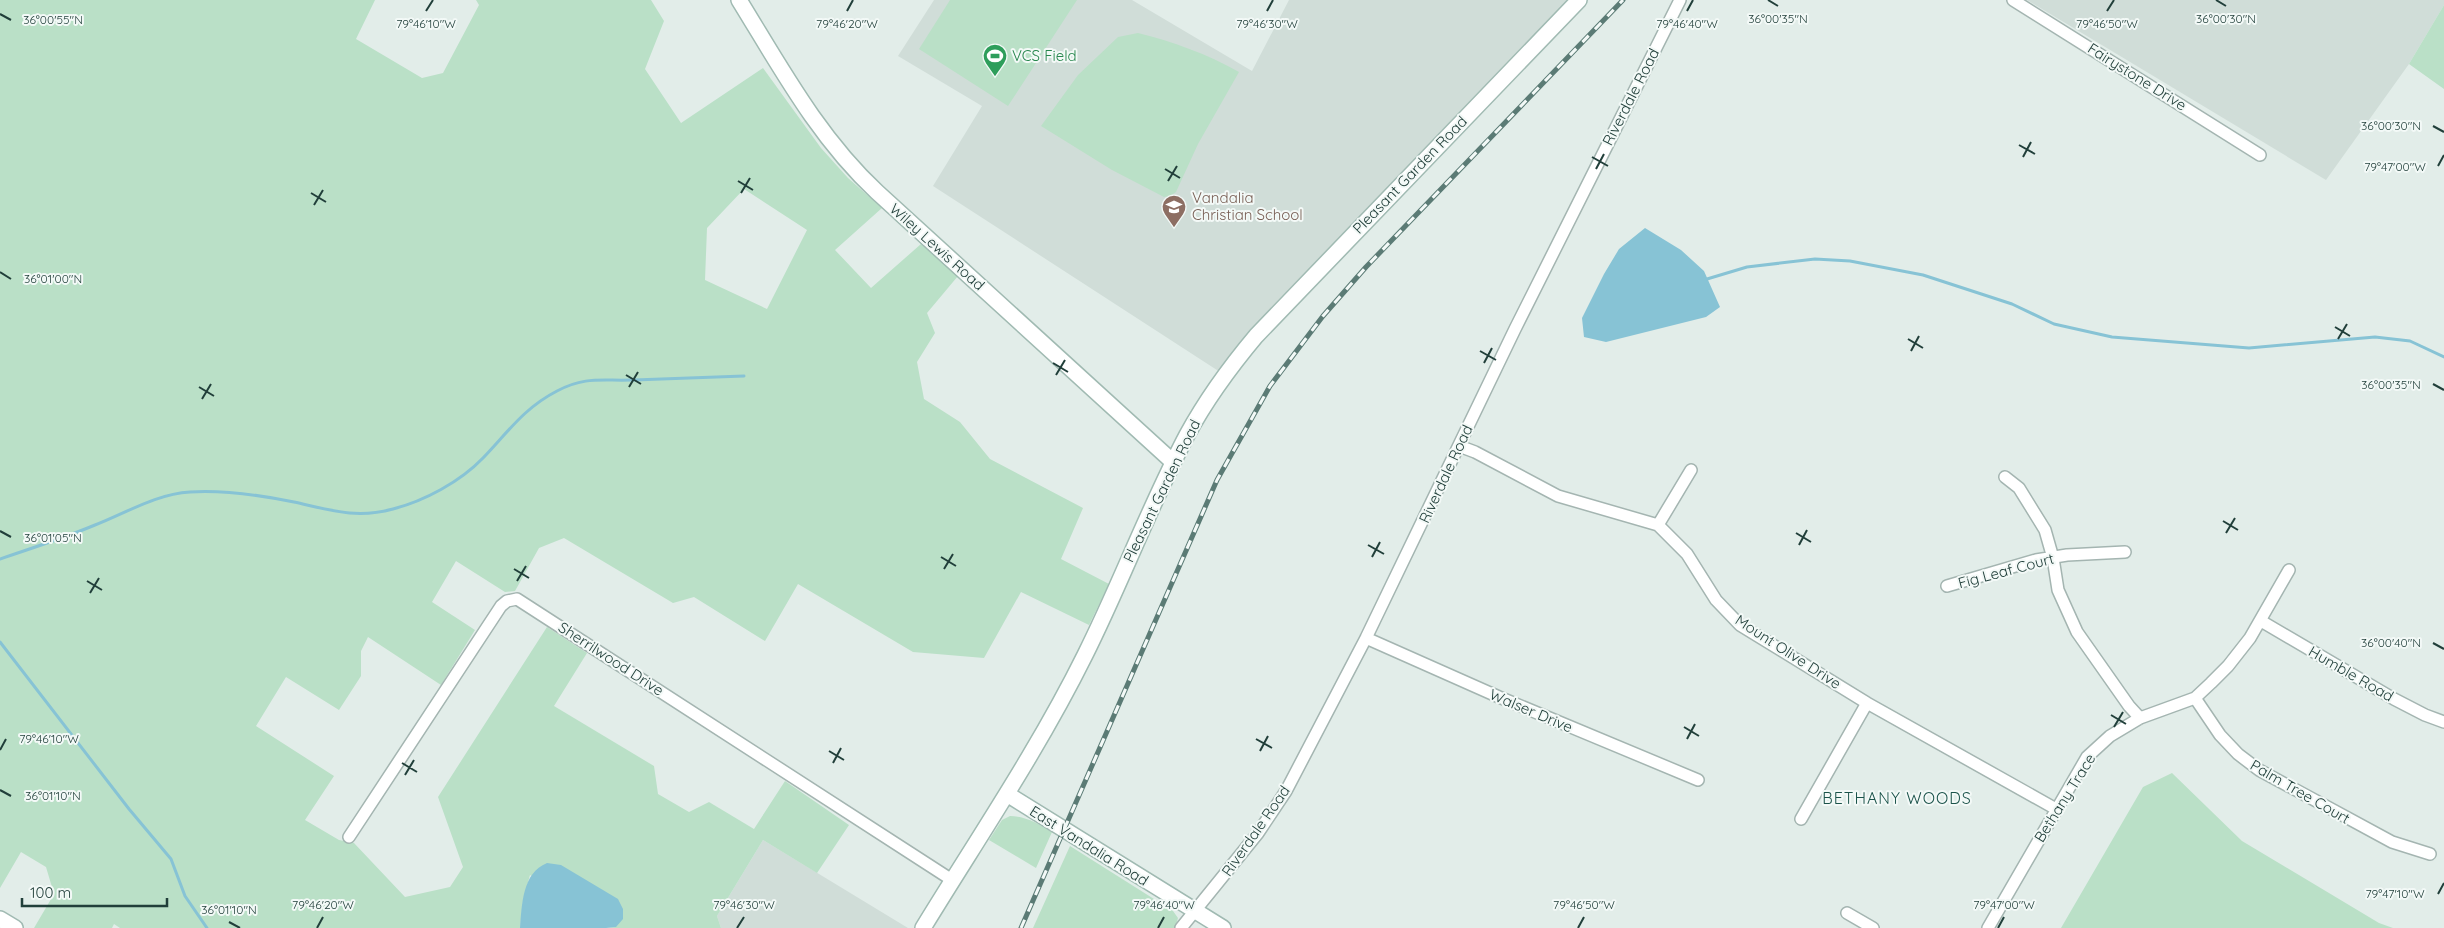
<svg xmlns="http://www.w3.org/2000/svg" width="2444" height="928" viewBox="0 0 2444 928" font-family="Quicksand,sans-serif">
	<rect width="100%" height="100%" fill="#e2ede9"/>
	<path fill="#d0ddd8" d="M 934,0 L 1132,0 L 1252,71 L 1289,0 L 1573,0 L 1308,271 L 1252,332 L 1220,372 L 933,186 L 982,106 L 898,56 Z
		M 2027,0 L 2444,0 L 2444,5 L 2409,64 L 2326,180 Z
		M 763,840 L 908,928 L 721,928 L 717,916 Z"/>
	<path fill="#bae0c7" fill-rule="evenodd" d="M 0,0 L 375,0 L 356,39 L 422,78 L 443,73 L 479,5 L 476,0 L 651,0 L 664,21 L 645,69 L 681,123 L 763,68 L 821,148 L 848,178 L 882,208 L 835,250 L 871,288 L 921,244 L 958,276 L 927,313 L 935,333 L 917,362 L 924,399 L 960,422 L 990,459 L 1083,508 L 1061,559 L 1109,584 L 1089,625 L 1021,592 L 984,658 L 913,652 L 798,584 L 765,641 L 694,597 L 673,603 L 564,538 L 539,548 L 515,591 L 505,592 L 456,561 L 432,602 L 475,630 L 441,685 L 368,637 L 361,651 L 361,676 L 339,710 L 286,677 L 256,726 L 334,776 L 305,820 L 339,840 L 354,843 L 405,897 L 450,887 L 463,867 L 438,797 L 547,627 L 587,653 L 554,706 L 654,766 L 658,794 L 689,812 L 709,802 L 754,829 L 785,781 L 849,825 L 817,873 L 763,840 L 717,916 L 721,928 L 606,928 L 616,927 L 530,875 L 523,901 L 520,928 L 120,928 L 114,924 L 112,928 L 34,928 L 54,894 L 46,867 L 21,852 L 0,888 ZM 744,189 L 807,230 L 767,309 L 705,280 L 707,228 Z
		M 950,0 L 1077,0 L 1008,106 L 919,49 Z
		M 2444,5 L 2444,89 L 2409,64 Z
		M 1138,33 C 1174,42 1207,54 1239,72 L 1198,144 L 1176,192 L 1170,196 L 1164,197 L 1112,170 L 1041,126 L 1078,75 L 1118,37 Z
		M 2172,773 L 2242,841 L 2379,923 L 2393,928 L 2061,928 L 2143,787 Z
		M 1010,816 C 1026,816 1039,824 1052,832 L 1036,868 L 989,840 L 1002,820 Z
		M 1070,846 L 1173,911 L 1178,918 L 1175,928 L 1033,928 Z"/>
	<path fill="#87c3d5" d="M 1645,228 L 1681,250 L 1704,271 L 1720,307 L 1706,317 L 1606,342 L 1584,337 L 1582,318 L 1604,274 L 1619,249 Z
		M 547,863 L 561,865 L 618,899 L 623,909 L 623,919 L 616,927 L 606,928 L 520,928 C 522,905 522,873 547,863 Z"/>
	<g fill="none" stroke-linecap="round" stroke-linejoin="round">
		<path stroke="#87c3d5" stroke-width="3" d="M 1707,279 L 1747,267 L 1815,259 L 1850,261 L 1923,275 L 2012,304 L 2054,324 L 2112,337 L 2249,348 L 2375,337 L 2410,341 L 2444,357
			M 0,559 C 32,548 64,538 95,525 C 126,513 156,494 190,492 C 224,490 260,495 294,502 C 330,510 356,519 393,509 C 424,501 460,482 483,458 C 508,432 524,408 557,391 C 585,376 602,381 631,380 C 669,379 707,377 744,376
			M 0,642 L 129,809 L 171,859 L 185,896 L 207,928"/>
		<defs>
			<path id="street" d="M 2013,0 L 2260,155
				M 1459,446 L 1475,452 L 1558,496 L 1658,525 L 1687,554 L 1716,600 L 1740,625 L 1867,703 L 2056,809
				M 2005,477 L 2019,488 L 2045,530 L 2053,558 L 2058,590 L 2077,632 L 2129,706 L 2140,718
				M 1658,525 L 1691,470
				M 1947,586 L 2036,560 L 2067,555 L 2125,552
				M 2261,621 L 2394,699 L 2425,715 L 2444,722
				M 1366,638 L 1499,697 L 1698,780
				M 2195,698 L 2220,735 L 2238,754 L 2259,770 L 2392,842 L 2430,854
				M 1801,819 L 1867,703
				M 349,837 L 501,606 L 507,601 L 517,599 L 952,880
				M 1847,913 L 1873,928
				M 1181,928 L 1258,833 L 1286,791 L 1366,638 L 1515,329 L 1680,0
				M 1988,928 L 2087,757 L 2110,736 L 2140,718 L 2195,698 L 2211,683 L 2228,666 L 2250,638 L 2289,570"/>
			<path id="secondary" d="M 739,0 C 781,68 818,137 877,192 L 1173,462
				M 1007,794 L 1223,928
				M 0,919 L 15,928
				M 923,928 C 978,838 1038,750 1085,655 C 1121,583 1149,507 1187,435 C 1206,400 1230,367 1256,336 L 1579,0"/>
		</defs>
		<use href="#street" stroke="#a4b5b1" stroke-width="14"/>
		<use href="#secondary" stroke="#a0bab2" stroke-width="18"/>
		<use href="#street" stroke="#fff" stroke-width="11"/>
		<use href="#secondary" stroke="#fff" stroke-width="15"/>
		<defs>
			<path id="rail" d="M 1021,928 L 1217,480 L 1270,386 L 1323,316 L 1366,267 L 1623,0"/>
		</defs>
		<use href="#rail" stroke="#5b7b75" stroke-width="5"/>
		<use href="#rail" stroke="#f3f9f7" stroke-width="3" stroke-dasharray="9" stroke-linecap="butt"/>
	</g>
	<path fill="none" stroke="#213f3a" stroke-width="2" d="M 1768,0 L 1778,6M 2216,0 L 2226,6M 426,11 L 433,0M 847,11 L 853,0M 1267,11 L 1273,0M 1687,11 L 1693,0M 2107,11 L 2114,0M 0,14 L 11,20M 2433,126 L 2444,132M 2019,145 L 2035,154M 1592,157 L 1608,166M 2023,157 L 2031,142M 2438,166 L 2444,155M 1165,169 L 1180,178M 1596,169 L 1604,154M 738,181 L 753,190M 1168,181 L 1177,166M 311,193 L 326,202M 741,193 L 750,178M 314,205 L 323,190M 0,272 L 11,279M 2335,327 L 2350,336M 1908,339 L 1923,348M 2338,339 L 2347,324M 1480,351 L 1496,360M 1911,351 L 1919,336M 1053,363 L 1068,372M 1484,363 L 1492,348M 626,375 L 641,384M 1056,375 L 1065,360M 2433,384 L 2444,390M 199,387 L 214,396M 629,387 L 638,372M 202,399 L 211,384M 2223,521 L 2238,530M 0,531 L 11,537M 1796,533 L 1811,542M 2226,533 L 2235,518M 1368,545 L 1384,554M 1799,545 L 1807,530M 941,557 L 956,566M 1372,557 L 1380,542M 514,569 L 529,578M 944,569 L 953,554M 87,581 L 102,590M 517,581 L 526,566M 90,593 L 99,578M 2433,643 L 2444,649M 2111,715 L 2126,724M 1684,727 L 1699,736M 2114,727 L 2123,712M 1256,739 L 1272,748M 1687,739 L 1695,724M 0,750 L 6,739M 829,751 L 844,760M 1260,751 L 1268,736M 402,763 L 417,772M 833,763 L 841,748M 405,775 L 414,760M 0,790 L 11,796M 2438,894 L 2444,883M 229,922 L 240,928M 317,928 L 323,917M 737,928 L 744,917M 1158,928 L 1164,917M 1578,928 L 1584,917M 1998,928 L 2004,917"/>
	<defs>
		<symbol id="stadium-pin" viewBox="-11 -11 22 30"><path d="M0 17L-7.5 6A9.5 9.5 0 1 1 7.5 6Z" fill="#2e9e5b" stroke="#f3f9f7"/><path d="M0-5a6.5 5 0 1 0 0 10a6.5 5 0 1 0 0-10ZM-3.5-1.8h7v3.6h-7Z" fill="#fff"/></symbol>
		<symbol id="school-pin" viewBox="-11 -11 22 30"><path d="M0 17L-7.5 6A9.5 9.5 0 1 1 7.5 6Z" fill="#8d6e63" stroke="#f3f9f7"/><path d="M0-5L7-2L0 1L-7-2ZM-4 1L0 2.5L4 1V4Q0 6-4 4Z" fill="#fff"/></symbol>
	</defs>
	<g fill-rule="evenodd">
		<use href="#stadium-pin" x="981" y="42" width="28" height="38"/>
		<use href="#school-pin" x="1160" y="193" width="28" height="38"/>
	</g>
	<g text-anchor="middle" stroke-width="4" stroke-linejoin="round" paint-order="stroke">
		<g font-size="15" fill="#27864d" stroke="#f3f9f7" text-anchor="start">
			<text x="1012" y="61">VCS Field</text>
		</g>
		<g font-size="15" fill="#213f3a" stroke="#f3f9f7">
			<text transform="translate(2137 77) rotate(32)" y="5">Fairystone Drive</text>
			<text transform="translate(1631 97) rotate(-63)" y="5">Riverdale Road</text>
			<text transform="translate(1410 175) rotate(-46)" y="5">Pleasant Garden Road</text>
			<text transform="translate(937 247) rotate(42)" y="5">Wiley Lewis Road</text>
			<text transform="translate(1446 474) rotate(-65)" y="5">Riverdale Road</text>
			<text transform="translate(1162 491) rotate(-64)" y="5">Pleasant Garden Road</text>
			<text transform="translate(2006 571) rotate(-15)" y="5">Fig Leaf Court</text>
			<text transform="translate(1788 652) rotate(33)" y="5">Mount Olive Drive</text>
			<text transform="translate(611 659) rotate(33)" y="5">Sherrilwood Drive</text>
			<text transform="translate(2351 674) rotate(30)" y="5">Humble Road</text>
			<text transform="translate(1531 711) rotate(23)" y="5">Walser Drive</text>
			<text transform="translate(2300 792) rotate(30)" y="5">Palm Tree Court</text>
			<text transform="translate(2065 798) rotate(-58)" y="5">Bethany Trace</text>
			<text transform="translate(1256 831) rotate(-55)" y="5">Riverdale Road</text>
			<text transform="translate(1089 846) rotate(32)" y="5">East Vandalia Road</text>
		</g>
		<g font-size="15" fill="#785e54" stroke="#f3f9f7" text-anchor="start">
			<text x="1192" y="203">Vandalia<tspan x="1192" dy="17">Christian School</tspan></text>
		</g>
		<g font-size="16" letter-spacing="1" fill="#1b534a" stroke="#f3f9f7">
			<text x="1897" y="804">BETHANY WOODS</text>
		</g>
	</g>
	<g font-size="12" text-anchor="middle" fill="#213f3a" stroke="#f3f9f7" stroke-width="4" stroke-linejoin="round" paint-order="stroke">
		<text x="1778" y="23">36°00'35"N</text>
		<text x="2226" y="23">36°00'30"N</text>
		<text x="53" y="24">36°00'55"N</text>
		<text x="426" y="28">79°46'10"W</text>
		<text x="847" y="28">79°46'20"W</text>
		<text x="1267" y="28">79°46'30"W</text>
		<text x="1687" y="28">79°46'40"W</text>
		<text x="2107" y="28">79°46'50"W</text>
		<text x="2391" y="130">36°00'30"N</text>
		<text x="2395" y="171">79°47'00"W</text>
		<text x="53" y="283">36°01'00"N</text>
		<text x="2391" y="389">36°00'35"N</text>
		<text x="53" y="542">36°01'05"N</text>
		<text x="2391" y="647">36°00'40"N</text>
		<text x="49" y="743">79°46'10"W</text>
		<text x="53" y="800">36°01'10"N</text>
		<text x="2395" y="898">79°47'10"W</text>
		<text x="323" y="909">79°46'20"W</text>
		<text x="744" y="909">79°46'30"W</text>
		<text x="1164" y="909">79°46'40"W</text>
		<text x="1584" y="909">79°46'50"W</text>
		<text x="2004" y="909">79°47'00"W</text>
		<text x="229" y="914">36°01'10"N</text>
	</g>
	<path d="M22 898v8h145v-8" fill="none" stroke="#213f3a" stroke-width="2.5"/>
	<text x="30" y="898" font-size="15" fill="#213f3a" stroke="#f3f9f7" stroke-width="4" paint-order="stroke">100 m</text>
</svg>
